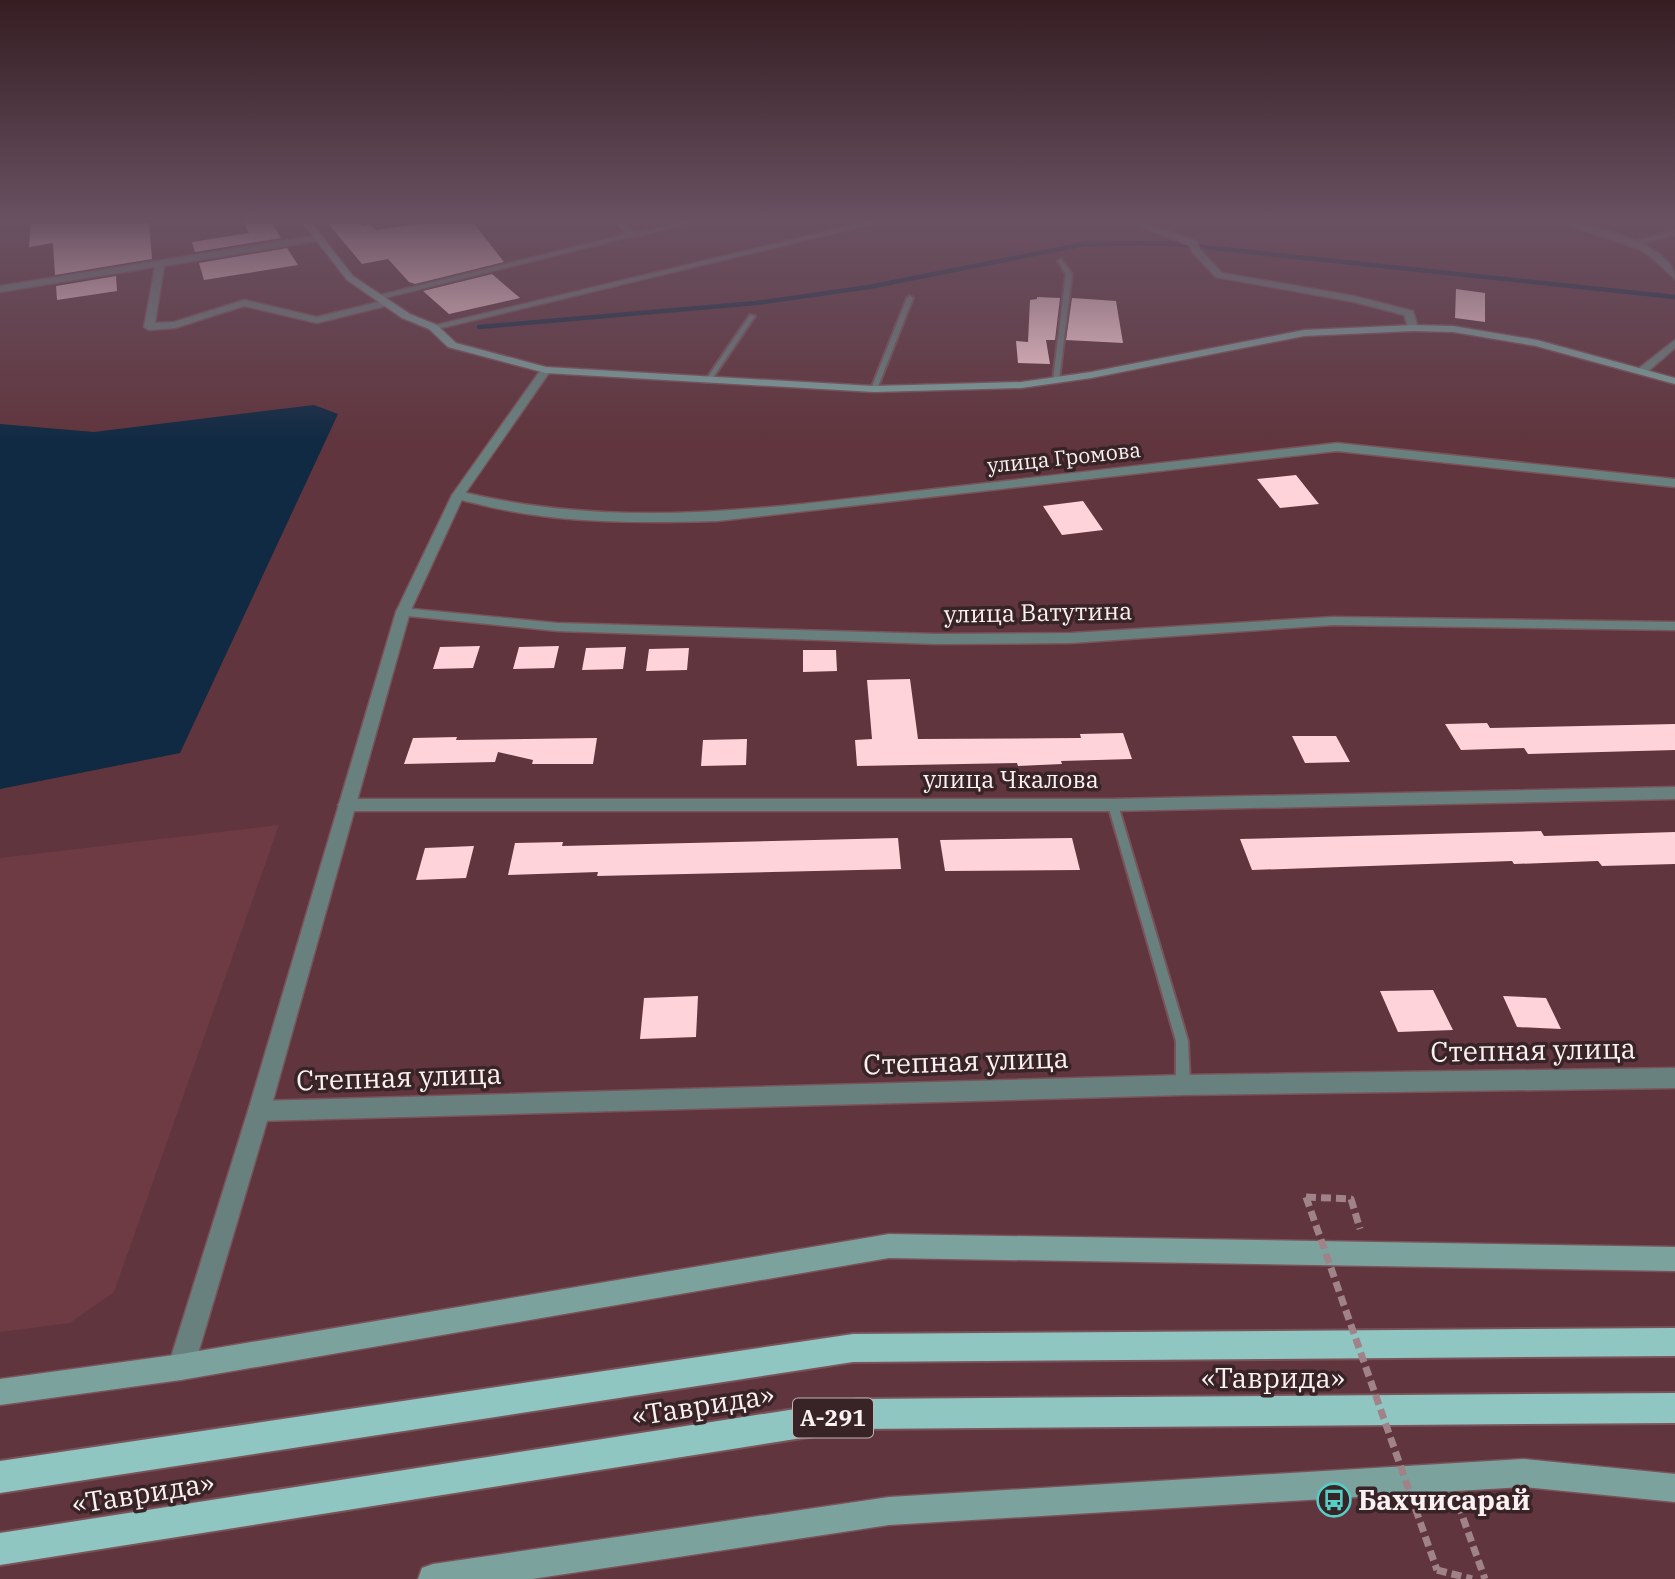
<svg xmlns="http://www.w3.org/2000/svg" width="1675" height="1579" viewBox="0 0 1675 1579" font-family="'IBM Plex Serif',serif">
	<rect width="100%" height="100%" fill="#60353d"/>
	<path fill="#6e3b44" d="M 279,825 L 114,1292 L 70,1323 L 0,1332 L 0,858 Z"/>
	<path fill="#102a43" d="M 314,405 L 338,414 L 180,753 L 0,789 L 0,424 L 94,432 Z"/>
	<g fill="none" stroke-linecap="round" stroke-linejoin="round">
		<path stroke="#102a43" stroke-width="4.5" d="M 479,327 L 756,303 L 869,287 L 1085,244 L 1165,243 L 1675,297"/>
	</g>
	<path fill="#ffd3d9" d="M 31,221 L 149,221 L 152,259 L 55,275 L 53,243 L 29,247 Z
		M 243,221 L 270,221 L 281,238 L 195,252 L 192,242 L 249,233 Z
		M 326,221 L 359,221 L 362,226 L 370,224 L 376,230 L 438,221 L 472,221 L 504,262 L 415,284 L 409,282 L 388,259 L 362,264 Z
		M 287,248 L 298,265 L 204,280 L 199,263 Z
		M 492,274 L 520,298 L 449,314 L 423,291 Z
		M 116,276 L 117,291 L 57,300 L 56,286 Z
		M 1456,289 L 1485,293 L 1485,322 L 1455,318 Z
		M 1037,297 L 1060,298 L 1055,340 L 1046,340 L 1050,364 L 1018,363 L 1016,341 L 1028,342 L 1030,300 L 1037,299 Z
		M 1072,298 L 1116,301 L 1123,343 L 1066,340 Z
		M 1296,475 L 1319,504 L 1280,508 L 1257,479 Z
		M 1083,501 L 1103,530 L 1062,535 L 1043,506 Z
		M 480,646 L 473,668 L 433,669 L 440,647 Z
		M 559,646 L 554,668 L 513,669 L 519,647 Z
		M 626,647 L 623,669 L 582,670 L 586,648 Z
		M 689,648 L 687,670 L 646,671 L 649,649 Z
		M 803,650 L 836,650 L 837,671 L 803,672 Z
		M 910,679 L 918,739 L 1081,738 L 1080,734 L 1123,733 L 1132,759 L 1061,761 L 1062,764 L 1018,766 L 1017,763 L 857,766 L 855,740 L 872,739 L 867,680 Z
		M 1487,723 L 1490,728 L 1675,724 L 1675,750 L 1528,754 L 1524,748 L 1461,750 L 1445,724 Z
		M 1292,736 L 1336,736 L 1350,762 L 1305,763 Z
		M 457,737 L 456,740 L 597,738 L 593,764 L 532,764 L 533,760 L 498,752 L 495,762 L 404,764 L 413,738 Z
		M 747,739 L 746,765 L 701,766 L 703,740 Z
		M 1541,831 L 1544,836 L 1675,832 L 1675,864 L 1602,866 L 1598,861 L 1514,864 L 1512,861 L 1252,870 L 1240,839 Z
		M 898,838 L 901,869 L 597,876 L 598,872 L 508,875 L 515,843 L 563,842 L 562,846 Z
		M 1072,838 L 1080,870 L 945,871 L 940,840 Z
		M 474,846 L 466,878 L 416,880 L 425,848 Z
		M 1433,990 L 1453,1030 L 1398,1032 L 1380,991 Z
		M 698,996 L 696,1037 L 640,1039 L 644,998 Z
		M 1503,996 L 1546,998 L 1561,1029 L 1517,1027 Z"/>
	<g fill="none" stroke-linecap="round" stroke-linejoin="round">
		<defs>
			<path id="service" d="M 688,221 L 698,221 L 633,237 L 630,235 Z
				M 1675,231 L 1675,235 L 1633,245 L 1630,243 Z
				M 1061,259 L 1072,274 L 1059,380 L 1056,382 L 1053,380 L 1066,274 L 1058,261 Z
				M 910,296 L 913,298 L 877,389 L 872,390 L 871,389 L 907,298 Z
				M 750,315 L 755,316 L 710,382 L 706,382 L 705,381 Z
				M 1113,801 L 1118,805 L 1188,1041 L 1190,1085 L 1188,1089 L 1183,1091 L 1178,1089 L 1176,1085 L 1176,1041 L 1108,805 Z"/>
			<path id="minor" d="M 614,221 L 623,221 L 637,235 L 377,300 L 372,297 L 627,234 Z
				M 870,221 L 885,221 L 433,330 L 428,327 Z
				M 1125,221 L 1138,221 L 1196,241 L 1200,250 L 1222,273 L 1354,296 L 1413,311 L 1418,328 L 1409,330 L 1404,315 L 1354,302 L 1216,277 L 1193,253 L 1189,245 Z
				M 1557,221 C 1585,221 1675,244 1675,279 L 1650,256 L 1636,248 Z
				M 319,235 L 322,236 L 322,240 L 164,266 L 155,323 L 174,322 L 244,300 L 317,317 L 386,300 L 391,303 L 390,305 L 317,323 L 244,306 L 175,328 L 149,330 L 144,327 L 155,267 L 0,292 L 0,286 Z
				M 1675,340 L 1675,348 L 1646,373 L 1638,373 L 1638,369 Z
				M 1337,443 L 1675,479 L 1675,487 L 1337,451 L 717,521 C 639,523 558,524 482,505 C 472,502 459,501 452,495 L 458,491 C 620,531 764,508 926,490 C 1063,474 1200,459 1337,443 Z
				M 403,608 L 557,623 L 936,634 L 1071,633 L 1333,617 L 1675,622 L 1675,630 L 1333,625 L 1071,643 L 936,644 L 557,631 L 398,615 L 396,612 L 398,609 Z
				M 1675,787 L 1675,799 L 1113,811 L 347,811 L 341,809 L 338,805 L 341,801 L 347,799 L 1113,799 Z
				M 1675,1068 L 1675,1088 L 1183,1095 L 259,1121 L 251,1118 L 248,1111 L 251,1104 L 259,1101 L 1183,1075 Z"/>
			<path id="tertiary" d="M 542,368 L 551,370 L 464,495 L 410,612 L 270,1111 L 194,1367 L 190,1376 L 181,1380 L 172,1376 L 168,1367 L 248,1111 L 396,612 L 452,495 Z"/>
			<path id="secondary" d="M 301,221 L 310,221 L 353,276 L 410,314 L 437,325 L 456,343 L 546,367 L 874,386 L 1021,382 L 1091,372 L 1304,330 L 1413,325 L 1453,326 L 1537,340 L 1675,378 L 1675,384 L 1536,346 L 1453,332 L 1413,331 L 1304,336 L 1091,378 L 1021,388 L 874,392 L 546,373 L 448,347 L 429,329 L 402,318 L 347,280 Z
				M 889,1234 L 1675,1247 L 1675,1271 L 889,1258 L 181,1380 L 0,1405 L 0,1379 L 181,1354 Z
				M 1523,1459 L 1675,1474 L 1675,1502 L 1523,1487 L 889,1525 L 532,1579 L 418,1579 L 422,1568 L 433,1564 L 889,1497 Z"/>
			<path id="trunk" d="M 1675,1328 L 1675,1356 L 853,1362 L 0,1493 L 0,1461 L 853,1334 Z
				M 1675,1393 L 1675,1423 L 859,1429 L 0,1565 L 0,1533 L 859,1399 Z"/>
		</defs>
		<use href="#service" stroke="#79535a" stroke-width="4"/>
		<use href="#minor" stroke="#79535a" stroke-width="3"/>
		<use href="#tertiary" stroke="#79535a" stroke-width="3"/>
		<use href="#secondary" stroke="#79535a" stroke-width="3"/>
		<use href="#trunk" stroke="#79535a" stroke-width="4"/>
		<path stroke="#a08388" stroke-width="7" stroke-dasharray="10 5" stroke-linecap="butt" d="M 1306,1197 L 1351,1199 L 1360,1229
			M 1458,1504 L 1485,1579
			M 1437,1570 L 1472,1579"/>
		<use href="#service" fill="#69817e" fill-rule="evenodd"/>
		<use href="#minor" fill="#69817e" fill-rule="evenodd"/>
		<use href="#tertiary" fill="#69817e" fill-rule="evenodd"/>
		<use href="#secondary" fill="#7ca29e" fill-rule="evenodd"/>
		<use href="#trunk" fill="#90c6c2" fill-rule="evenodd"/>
		<path stroke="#a08388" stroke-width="7" stroke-dasharray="10 5" stroke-linecap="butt" d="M 1306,1197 L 1437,1570"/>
	</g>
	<linearGradient id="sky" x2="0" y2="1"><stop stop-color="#351d22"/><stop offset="0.5" stop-color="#695162"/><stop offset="1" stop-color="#695162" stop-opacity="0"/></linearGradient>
	<rect width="1675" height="442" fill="url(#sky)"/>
	<defs>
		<symbol id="bus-ring" viewBox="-11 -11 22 22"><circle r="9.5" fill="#382427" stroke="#55cec6" stroke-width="1.5"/><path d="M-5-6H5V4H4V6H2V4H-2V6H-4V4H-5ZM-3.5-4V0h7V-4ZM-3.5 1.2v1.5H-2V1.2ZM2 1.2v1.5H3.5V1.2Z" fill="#55cec6"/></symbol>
	</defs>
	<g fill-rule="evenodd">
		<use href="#bus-ring" x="1315" y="1481" width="38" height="38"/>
	</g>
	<g text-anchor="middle" stroke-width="7" stroke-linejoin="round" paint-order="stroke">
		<g font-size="21" fill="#fcf1f2" stroke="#382427">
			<text transform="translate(1064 458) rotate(-6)" y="7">улица Громова</text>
		</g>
		<rect fill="#382427" stroke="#c1b4b5" stroke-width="2" x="793" y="1398.5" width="80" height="39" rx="5"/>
		<g font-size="23" font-weight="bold" fill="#fcf1f2">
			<text x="833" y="1426">А-291</text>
		</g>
		<g font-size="24" fill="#fcf1f2" stroke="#382427">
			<text transform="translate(1038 613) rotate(-1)" y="8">улица Ватутина</text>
			<text x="1011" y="788">улица Чкалова</text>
		</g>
		<g font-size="28" fill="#fcf1f2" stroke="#382427">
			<text transform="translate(1533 1050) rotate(-1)" y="10">Степная улица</text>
			<text transform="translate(966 1061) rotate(-2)" y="10">Степная улица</text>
			<text transform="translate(399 1077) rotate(-2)" y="10">Степная улица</text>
			<text x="1273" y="1388">«Таврида»</text>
			<text transform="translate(703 1405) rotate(-9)" y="10">«Таврида»</text>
			<text transform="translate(143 1493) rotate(-9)" y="10">«Таврида»</text>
		</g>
		<g font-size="28" font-weight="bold" fill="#fcf1f2" stroke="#382427" text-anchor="start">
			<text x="1358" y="1510">Бахчисарай</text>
		</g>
	</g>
</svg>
